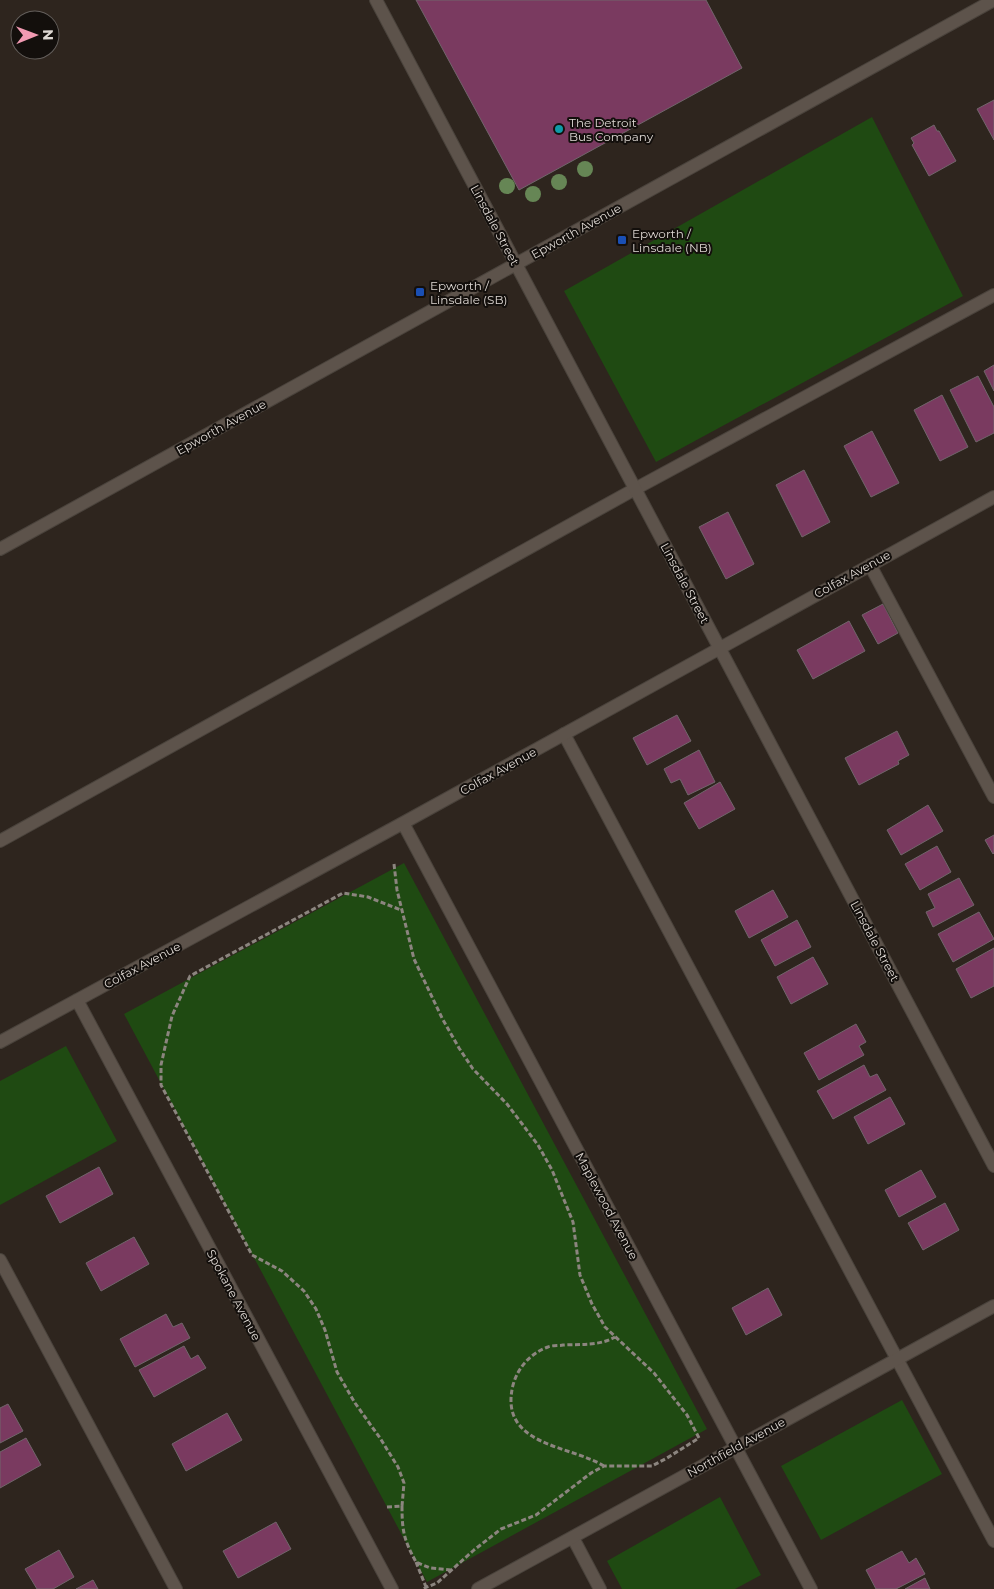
<svg xmlns="http://www.w3.org/2000/svg" width="994" height="1589" viewBox="0 0 994 1589" font-family="Montserrat,sans-serif">
<rect width="100%" height="100%" fill="#2e251e"/>
<path fill="#1f4a12" d="M872 117 963 296 656 462 564 291Z
M404 863 707 1429 427 1582 124 1014Z
M66 1046 117 1141 0 1205V1081Z
M902 1400 942 1474 821 1540 781 1466Z
M720 1497 761 1575 735 1589H622L607 1561Z"/>
<path fill="#7a3a60" stroke="#71656b" d="M416 0H706L742 68 519 190Z
M994 100V140L977 109Z
M934 125 937 131H939L956 161 929 176 912 145 914 143 911 138Z
M994 365V391L984 371Z
M978 376 994 407V433L976 442 950 390Z
M942 395 968 447 940 461 914 410Z
M872 431 899 483 871 497 844 446Z
M804 470 830 522 802 537 776 485Z
M728 512 754 564 726 579 699 527Z
M883 604 898 633 878 644 862 615Z
M849 621 865 651 813 679 797 650Z
M677 715 691 741 647 765 633 738Z
M897 731 909 755 898 761 899 764 859 785 845 758Z
M699 750 715 782 688 795 680 779 671 783 664 769Z
M720 782 735 809 699 829 684 803Z
M928 805 943 831 901 855 887 830Z
M994 835V853L993 854 985 840Z
M937 846 951 872 920 890 905 864Z
M959 878 974 905 933 927 926 912 935 908 928 894Z
M773 890 788 917 749 938 735 911Z
M979 912 994 939 953 962 938 934Z
M797 920 811 947 775 966 761 940Z
M994 948V986L971 998 956 969Z
M813 957 828 984 791 1004 777 977Z
M856 1024 866 1042 859 1046 864 1055 819 1080 804 1053Z
M864 1065 870 1077 877 1074 886 1090 833 1119 817 1091Z
M890 1097 905 1124 868 1144 854 1117Z
M99 1167 113 1194 60 1223 46 1196Z
M921 1170 936 1197 899 1217 885 1190Z
M945 1203 959 1230 923 1250 908 1223Z
M134 1237 149 1264 101 1291 86 1263Z
M768 1288 782 1315 746 1335 732 1308Z
M166 1314 173 1327 182 1323 190 1338 135 1367 120 1339Z
M184 1346 191 1359 198 1355 206 1368 154 1397 139 1370Z
M8 1404 23 1431 0 1443V1408Z
M227 1413 242 1440 186 1471 172 1444Z
M26 1438 41 1465 0 1488V1452Z
M276 1522 291 1549 238 1578 223 1551Z
M59 1550 74 1577 53 1589H37L25 1569Z
M902 1551 909 1563 916 1558 925 1574 896 1589H876L866 1570Z
M925 1578 930 1589H905Z
M93 1580 98 1589H76Z"/>
<g fill="none" stroke-linecap="round" stroke-linejoin="round">
<g stroke="#4a433c" stroke-width="14">
<path id="lane" d="M870 565 994 797
M564 734 994 1541
M0 841 635 489 994 295
M0 1260 176 1589
M573 1538 600 1589"/>
</g>
<g stroke="#4a433c" stroke-width="14">
<path id="street" d="M376 0 994 1166
M0 549 994 0
M403 823 811 1589
M77 1000 392 1589
M0 1042 403 823 994 497
M478 1589 994 1306"/>
</g>
<path stroke="#8c857f" stroke-width="3" stroke-dasharray="5 2.5" stroke-linecap="butt" d="M394 864 397 890 414 959 442 1018 459 1048 473 1069 507 1104 523 1125 538 1145 552 1170 573 1222 580 1275 592 1304 605 1327 654 1373 687 1415 699 1438 667 1458 652 1466H604L591 1473 536 1515 501 1529 474 1550 437 1583 422 1589
M604 1466C570 1445 498 1446 513 1385 518 1367 531 1353 548 1347 552 1345 559 1346 563 1345 582 1344 599 1346 615 1337
M402 1506C402 1531 404 1540 416 1562L430 1568 451 1570
M387 1507 402 1506 404 1483 398 1467 380 1438 355 1403 337 1372 325 1330 316 1309 304 1291 282 1271 252 1255 161 1085V1065L172 1016 190 976 343 893 368 897 401 910
M416 1562 426 1587"/>
<use href="#lane" stroke="#5d534b" stroke-width="12"/>
<use href="#street" stroke="#5d534b" stroke-width="12"/>
</g>
<g fill="#668655">
<circle cx="585" cy="169" r="8"/>
<circle cx="559" cy="182" r="8"/>
<circle cx="507" cy="186" r="8"/>
<circle cx="533" cy="194" r="8"/>
</g>
<circle fill="#0f9aa8" stroke="#130f0c" stroke-width="2" cx="559" cy="129" r="5"/>
<g fill="#1a4fb4" stroke="#130f0c" stroke-width="2">
<rect x="617" y="235" width="10" height="10" rx="2.5"/>
<rect x="415" y="287" width="10" height="10" rx="2.5"/>
</g>
<g text-anchor="middle" dominant-baseline="central" stroke-width="4" stroke-linejoin="round" paint-order="stroke">
<g font-size="12" fill="#ded8d3" stroke="#130f0c" text-anchor="start">
<text x="569" y="122">The Detroit<tspan x="569" dy="14">Bus Company</tspan></text>
<text x="632" y="233">Epworth /<tspan x="632" dy="14">Linsdale (NB)</tspan></text>
<text x="430" y="285">Epworth /<tspan x="430" dy="14">Linsdale (SB)</tspan></text>
</g>
<g font-size="12" fill="#ded8d3" stroke="#130f0c">
<text transform="translate(495 225) rotate(62)">Linsdale Street</text>
<text transform="translate(576 231) rotate(-29)">Epworth Avenue</text>
<text transform="translate(221 427) rotate(-29)">Epworth Avenue</text>
<text transform="translate(852 574) rotate(-29)">Colfax Avenue</text>
<text transform="translate(685 583) rotate(62)">Linsdale Street</text>
<text transform="translate(498 771) rotate(-29)">Colfax Avenue</text>
<text transform="translate(875 941) rotate(62)">Linsdale Street</text>
<text transform="translate(142 965) rotate(-28)">Colfax Avenue</text>
<text transform="translate(607 1206) rotate(62)">Maplewood Avenue</text>
<text transform="translate(234 1295) rotate(62)">Spokane Avenue</text>
<text transform="translate(736 1447) rotate(-29)">Northfield Avenue</text>
</g>
</g>
<g transform="translate(35 35) rotate(89)"><circle r="24" fill="#130f0c" stroke="#645f5c"/>
<path d="M0-4L9 19L0 12L-9 19Z" fill="#f19ab2"/>
<text y="-8" font-size="14" font-weight="bold" text-anchor="middle" fill="#ded8d3">N</text>
</g>
</svg>
